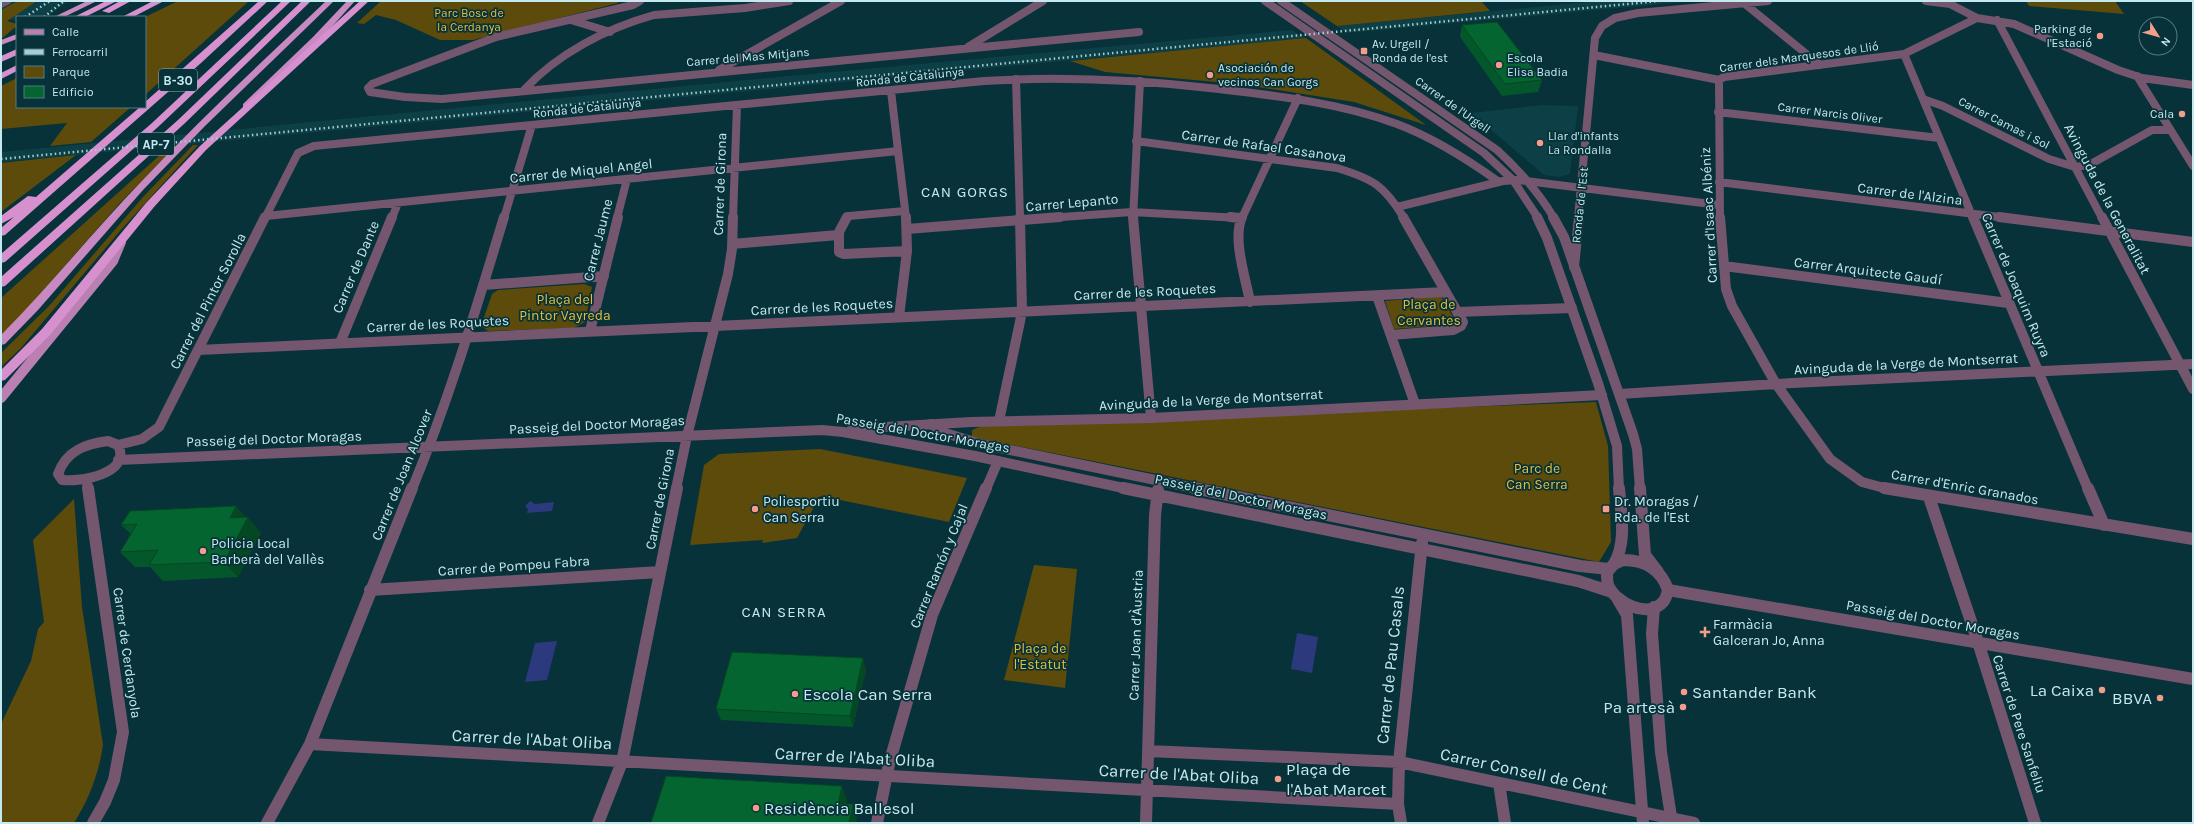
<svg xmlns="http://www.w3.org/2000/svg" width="2194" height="824" viewBox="0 0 2194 824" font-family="Karla,sans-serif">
<rect width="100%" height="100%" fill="#073239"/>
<path fill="#0d3f47" d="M1 1H68L47 17H17V21L10 19 1 21Z
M1598 1H1694L1346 33 1337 26Z
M1292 30 1306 38 1 162V152L757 79Z
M1543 105 1578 106 1570 174 1559 177 1544 175 1471 113Z"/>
<path fill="#5d4b0b" d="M18 1H37L7 21 17 24V26L1 39V10Z
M178 1H249L145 95V17Z
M381 1H618V3L473 40H440L396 20 376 15 364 24 357 23Z
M1300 1H1481L1490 11 1337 26Z
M2026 1H2115L2124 14 2029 6Z
M1306 38 1426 125 1354 102 1239 84 1105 72 1070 61Z
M17 78V107H131L91 142 50 146 67 123 1 129V86Z
M193 145H198L120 231 21 348 1 367V353L50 305 143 197Z
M170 146H176L120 203 19 318 1 335V298Z
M76 155 1 212V163Z
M584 284 592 287 585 322 574 328 488 331 481 326 492 294 498 290Z
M1441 296 1453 317V322L1448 325 1394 329 1385 301Z
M1596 402 1608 446 1611 542 1599 562 972 437V430L984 425Z
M820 449 967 478 949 522 820 496 797 538 762 543 763 540 690 545 704 465 719 454Z
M74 499 82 607 103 745C99 773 89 799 74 823H1V724L31 661 38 629 44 622 33 540Z
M1034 565 1077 569 1065 688 1004 680Z"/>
<path fill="#2c397d" d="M530 501 535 504 554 502 552 511 527 513 528 509 525 506Z
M1297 633 1318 637 1312 673 1291 669Z
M557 641 547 680 525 682 535 643Z"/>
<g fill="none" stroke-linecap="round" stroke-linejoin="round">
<path stroke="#74576f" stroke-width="10" d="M986 489 998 461"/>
<path stroke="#74576f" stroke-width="12" d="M877 823 889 764 932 615 986 488"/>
<path stroke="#74576f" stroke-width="8" d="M640 1 633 5 496 37 372 84 368 88 370 92 405 97 442 99 1139 32
M1926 1 1950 4 1977 18 2014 24 2118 70 2142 78 2193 85
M1 4 7 1
M1745 4 1820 65
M571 20 610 32
M1997 20 2102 218
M968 47 1043 1
M1904 54 1973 218
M1594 55 1719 80 1724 77 1904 54 1977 18
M719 70 841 1
M2137 76 2193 166
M1016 79 1020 218
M1719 80 1720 218
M524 90C557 54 607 28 654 15L745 8 789 1
M891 91 906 218
M1923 99 1943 106 2049 159 2075 167 2089 165 2152 130H2170
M1718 112 1939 138
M1136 141 1337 168C1373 179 1384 185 1404 218
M1719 182 2007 218
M1397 207 1503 181 1518 180 1719 205
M266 216 898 151
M265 218 298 153 314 146 984 81C1063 76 1141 80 1219 89 1279 96 1340 103 1397 124 1434 138 1467 159 1499 182
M392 218 398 203
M504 218 532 125
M617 218 627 179
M733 218 737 105
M846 218 849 216 905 211
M1047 218 1132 212 1240 218
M1133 218 1140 81
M1242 218 1298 98
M1578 218 1595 38 1602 26 1615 18 1638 13 1768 1"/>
<path stroke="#74576f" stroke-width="10" d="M847 217 839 232V252L844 254 907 251
M1133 217 1151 418
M1230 217 1240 218
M1242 217C1232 239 1246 279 1250 302
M1720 217 1726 289 1732 306 1776 384 1830 459 1862 482 1888 489
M1973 217 2088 489
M1999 217 2193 242
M2102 217 2193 389
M907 229 1060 217
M732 244 838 235
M1724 266 2008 303
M1574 267 1579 217
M483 285 604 276
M1377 296 1415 404
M1457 312 1572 308
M899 317 907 251 906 217
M590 331 618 217
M1391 335 1453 330 1461 326 1463 322 1403 217
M340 343 392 217
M199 350 1445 292
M1620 394 1792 383 2193 364
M999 421 1022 312 1020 217
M931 424 945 433 981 444 1199 489
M852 429 971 422 1151 418 1602 395
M108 441 118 445C132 474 80 482 62 480L58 474C66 451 85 444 108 441Z
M118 445 142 439 159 427 265 217
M118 460 822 430 843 432 975 456 1128 489
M87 481 88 489
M412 489C449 400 476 309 504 217
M676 489 687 436 728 274 732 249 733 217"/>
<path stroke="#74576f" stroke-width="12" d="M88 488 123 732 114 780 105 802 93 823
M1123 488 1578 581 1612 592
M1194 488 1580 566 1609 569
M1884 488 2193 539
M2088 488 2104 525
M1929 497 1978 642 2035 823
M370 590 660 572
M1668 590 2193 679
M310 744 1398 804
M1148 751 1399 762 1694 823
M1499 783 1505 823
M267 823 310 744 412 488
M598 823 622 762 677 488
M1146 823 1155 515 1158 490
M1401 823 1398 804 1399 762 1422 543"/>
<path stroke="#74576f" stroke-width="8" d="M1265 1 1484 153 1513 180 1538 218
M1281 1 1497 150C1520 171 1538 191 1554 218"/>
<path stroke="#74576f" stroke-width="10" d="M1537 217 1547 238 1598 383 1617 446 1619 489
M1553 217 1564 237 1633 434 1637 449 1640 489"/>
<path stroke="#74576f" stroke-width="12" d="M1640 488 1645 555 1658 572
M1623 560C1645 560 1661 569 1668 590 1667 594 1666 599 1663 602 1648 619 1615 603 1608 585 1607 581 1607 576 1607 572L1614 564Z
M1614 564C1627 542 1621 513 1619 488
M1617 598 1627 615 1643 823
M1654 607 1652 634 1661 752 1672 823"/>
<path stroke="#ba80b2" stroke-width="10" d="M1 398 113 261 121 242"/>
<path fill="#c888c0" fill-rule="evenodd" d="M87 1H97L64 17H54Z
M326 1H334L204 127 143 190 38 310 5 344 1 345V335C49 287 91 234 138 185 198 121 262 62 326 1Z
M347 1H355L319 41 249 108H243V104L313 37Z
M17 34V39L1 45V40Z"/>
<path fill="#d690cd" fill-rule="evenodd" d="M106 1H117L85 17H74Z
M120 1H131L109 13 102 11Z
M153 1H164L133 17H122Z
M259 1H268L201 63 5 235 1 236V228L14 217 1 224V216L28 196 36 197 140 107H145V102Z
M282 1H291L158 127 5 262 1 263V254L152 123Z
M302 1H311L184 124 5 286 1 287V277L178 120Z
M360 1H369L206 150 154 207 50 335 5 380 1 381V370L42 329 146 203 200 146Z
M17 49V55L1 62V56Z
M17 65V71L1 79V73Z"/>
<path stroke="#a8cdd4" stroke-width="2.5" stroke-dasharray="1.5 3" stroke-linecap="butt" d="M25 17 50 1
M44 17 64 1
M1 159 1659 1"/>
</g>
<path fill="#04572a" d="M1462 25 1542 80 1538 92 1502 96 1460 37Z
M236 506 245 517 261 533 238 577 163 581 150 567H135L120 552 131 534 121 525Z
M866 670 853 727 721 720 716 709Z"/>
<path fill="#044722" d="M236 506 247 519 248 517 261 533 238 577 224 562 230 518Z
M863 658 866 670 853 727 850 716Z
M842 786 847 800 843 817 838 804Z
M853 804 857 818 856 823H849Z"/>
<path fill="#056531" stroke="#044722" d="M1497 22 1542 80 1505 84 1462 25Z
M236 506 230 518 248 517 224 562 149 565 158 550 120 552 137 524 121 525 130 511Z
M732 652 863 658 850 716 716 709Z
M666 776 842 786 838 804H853L849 823H651Z"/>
<g fill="#f49d8c" stroke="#073239" stroke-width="1.5">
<circle cx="2100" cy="36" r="4"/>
<rect x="1360" y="47" width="8" height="8" rx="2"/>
<circle cx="1499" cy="65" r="4"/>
<circle cx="1210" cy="75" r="4"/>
<circle cx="2182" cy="114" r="4"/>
<circle cx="1540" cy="143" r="4"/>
<circle cx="755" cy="509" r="4"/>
<rect x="1602" y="505" width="8" height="8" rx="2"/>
<circle cx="203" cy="551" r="4"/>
<path d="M1703 626h4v4h4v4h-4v4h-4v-4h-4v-4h4z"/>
<circle cx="2102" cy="690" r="4"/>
<circle cx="1684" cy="692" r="4"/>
<circle cx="795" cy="694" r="4"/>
<circle cx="2160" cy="698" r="4"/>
<circle cx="1683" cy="707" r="4"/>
<circle cx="1278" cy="779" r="4"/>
<circle cx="756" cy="808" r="4"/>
</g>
<g text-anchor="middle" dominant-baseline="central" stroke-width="3.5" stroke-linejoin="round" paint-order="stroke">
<g font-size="12" fill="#e4be3f" stroke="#073239">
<text x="469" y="13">Parc Bosc de<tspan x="469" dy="14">la Cerdanya</tspan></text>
</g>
<g font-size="12" fill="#c5e9f0" stroke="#073239" text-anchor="start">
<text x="2092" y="29" text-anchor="end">Parking de<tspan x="2092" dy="14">l'Estació</tspan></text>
<text x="1372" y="44">Av. Urgell /<tspan x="1372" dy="14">Ronda de l'est</tspan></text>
<text x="1507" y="58">Escola<tspan x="1507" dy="14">Elisa Badia</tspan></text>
<text x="1218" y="68">Asociación de<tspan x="1218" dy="14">vecinos Can Gorgs</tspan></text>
<text x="2174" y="114" text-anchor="end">Cala</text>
<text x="1548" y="136">Llar d'infants<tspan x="1548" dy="14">La Rondalla</tspan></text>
</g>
<g font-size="12" fill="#c5e9f0" stroke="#073239">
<text transform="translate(748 57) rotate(-5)">Carrer del Mas Mitjans</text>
<text transform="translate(1799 57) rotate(-8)">Carrer dels Marquesos de Llió</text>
<text transform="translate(910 77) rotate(-6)">Ronda de Catalunya</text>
<text transform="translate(1453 105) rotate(35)">Carrer de l'Urgell</text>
<text transform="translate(587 108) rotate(-6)">Ronda de Catalunya</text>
<text transform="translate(1830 113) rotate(7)">Carrer Narcis Oliver</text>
<text transform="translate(2004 123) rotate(27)">Carrer Camas i Sol</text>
<text transform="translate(1580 205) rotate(-84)">Ronda de l'Est</text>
</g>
<g fill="#073239" stroke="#8cb2b9" stroke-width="1">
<rect x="159" y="69" width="38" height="22" rx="3"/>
<rect x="138" y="133" width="36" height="22" rx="3"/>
</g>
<g font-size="13" font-weight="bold" fill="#c5e9f0">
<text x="178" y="80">B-30</text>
<text x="156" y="144">AP-7</text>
</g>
<g font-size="14" fill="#c5e9f0" stroke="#073239">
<text transform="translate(1264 146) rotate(8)">Carrer de Rafael Casanova</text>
<text transform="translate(581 171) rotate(-6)">Carrer de Miquel Angel</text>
<text transform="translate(720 184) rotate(-88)">Carrer de Girona</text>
<text transform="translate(1910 194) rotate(7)">Carrer de l'Alzina</text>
<text transform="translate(2107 199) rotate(62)">Avinguda de la Generalitat</text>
<text transform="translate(1072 203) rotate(-5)">Carrer Lepanto</text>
<text transform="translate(1709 215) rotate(-93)">Carrer d'Isaac Albéniz</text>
<text transform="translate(598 240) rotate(-76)">Carrer Jaume</text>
<text transform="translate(356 267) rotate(-67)">Carrer de Dante</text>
<text transform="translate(1868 271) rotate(7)">Carrer Arquitecte Gaudí</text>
<text transform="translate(2016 285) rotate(67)">Carrer de Joaquim Ruyra</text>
<text transform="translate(1145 292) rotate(-3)">Carrer de les Roquetes</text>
<text transform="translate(208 301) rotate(-63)">Carrer del Pintor Sorolla</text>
<text transform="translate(822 307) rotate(-3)">Carrer de les Roquetes</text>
<text transform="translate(438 324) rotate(-3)">Carrer de les Roquetes</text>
<text transform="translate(1906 364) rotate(-3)">Avinguda de la Verge de Montserrat</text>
<text transform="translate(1211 400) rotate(-3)">Avinguda de la Verge de Montserrat</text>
<text transform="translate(597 425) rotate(-3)">Passeig del Doctor Moragas</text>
<text transform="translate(923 433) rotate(10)">Passeig del Doctor Moragas</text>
<text transform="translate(274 439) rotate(-2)">Passeig del Doctor Moragas</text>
<text transform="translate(402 475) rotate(-68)">Carrer de Joan Alcover</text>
<text transform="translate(1965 487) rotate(10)">Carrer d'Enric Granados</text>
<text transform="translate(1241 497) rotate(12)">Passeig del Doctor Moragas</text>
<text transform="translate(660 499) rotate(-79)">Carrer de Girona</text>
<text transform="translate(514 566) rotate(-4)">Carrer de Pompeu Fabra</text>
<text transform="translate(939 566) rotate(-68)">Carrer Ramón y Cajal</text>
<text transform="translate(1933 620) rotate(10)">Passeig del Doctor Moragas</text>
<text transform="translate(1136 635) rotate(-88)">Carrer Joan d'Àustria</text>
<text transform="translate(127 653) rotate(82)">Carrer de Cerdanyola</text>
<text transform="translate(2019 724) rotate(72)">Carrer de Pere Sanfeliu</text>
</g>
<g font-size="14" fill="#e4be3f" stroke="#073239">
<text x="565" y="299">Plaça del<tspan x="565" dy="16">Pintor Vayreda</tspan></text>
<text x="1429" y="304">Plaça de<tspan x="1429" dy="16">Cervantes</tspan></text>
<text x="1537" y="468">Parc de<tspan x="1537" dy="16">Can Serra</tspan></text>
<text x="1040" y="648">Plaça de<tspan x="1040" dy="16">l'Estatut</tspan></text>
</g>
<g font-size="14" fill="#c5e9f0" stroke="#073239" text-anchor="start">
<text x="763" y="501">Poliesportiu<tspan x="763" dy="16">Can Serra</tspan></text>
<text x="1614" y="501">Dr. Moragas /<tspan x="1614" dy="16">Rda. de l'Est</tspan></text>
<text x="211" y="543">Policia Local<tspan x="211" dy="16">Barberà del Vallès</tspan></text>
<text x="1713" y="624">Farmàcia<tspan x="1713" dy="16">Galceran Jo, Anna</tspan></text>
</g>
<g font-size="15" letter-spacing="1" fill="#c5e9f0" stroke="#073239">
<text x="965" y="192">CAN GORGS</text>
<text x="784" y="612">CAN SERRA</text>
</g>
<g font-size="17" fill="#c5e9f0" stroke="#073239">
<text transform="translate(1390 665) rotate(-84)">Carrer de Pau Casals</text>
<text transform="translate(532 739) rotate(3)">Carrer de l'Abat Oliba</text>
<text transform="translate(855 757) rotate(3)">Carrer de l'Abat Oliba</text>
<text transform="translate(1524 771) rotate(12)">Carrer Consell de Cent</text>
<text transform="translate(1179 774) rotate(3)">Carrer de l'Abat Oliba</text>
</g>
<g font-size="17" fill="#c5e9f0" stroke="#073239" text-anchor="start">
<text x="2094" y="690" text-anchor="end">La Caixa</text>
<text x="1692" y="692">Santander Bank</text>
<text x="803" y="694">Escola Can Serra</text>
<text x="2152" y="698" text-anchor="end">BBVA</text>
<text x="1675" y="707" text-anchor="end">Pa artesà</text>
<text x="1286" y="769">Plaça de<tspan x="1286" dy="20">l'Abat Marcet</tspan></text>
<text x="764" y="808">Residència Ballesol</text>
</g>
</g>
<rect width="2194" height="824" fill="none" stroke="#c5e9f0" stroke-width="4"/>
<rect x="16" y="16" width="130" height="92" fill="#073239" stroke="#537b82"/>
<rect x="24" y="29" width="20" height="6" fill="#ba80b2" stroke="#537b82"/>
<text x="52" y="36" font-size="12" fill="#c5e9f0">Calle</text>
<rect x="24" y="49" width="20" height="6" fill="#a8cdd4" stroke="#537b82"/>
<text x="52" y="56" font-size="12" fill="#c5e9f0">Ferrocarril</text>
<rect x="24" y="66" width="20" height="12" fill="#5d4b0b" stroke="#537b82"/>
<text x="52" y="76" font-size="12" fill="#c5e9f0">Parque</text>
<rect x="24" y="86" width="20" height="12" fill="#056531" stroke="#537b82"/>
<text x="52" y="96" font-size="12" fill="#c5e9f0">Edificio</text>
<g transform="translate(2158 36) rotate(127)"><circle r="19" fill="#073239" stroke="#537b82"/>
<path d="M0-3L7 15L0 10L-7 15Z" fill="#f49d8c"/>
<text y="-6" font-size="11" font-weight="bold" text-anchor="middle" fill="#c5e9f0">N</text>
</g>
</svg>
